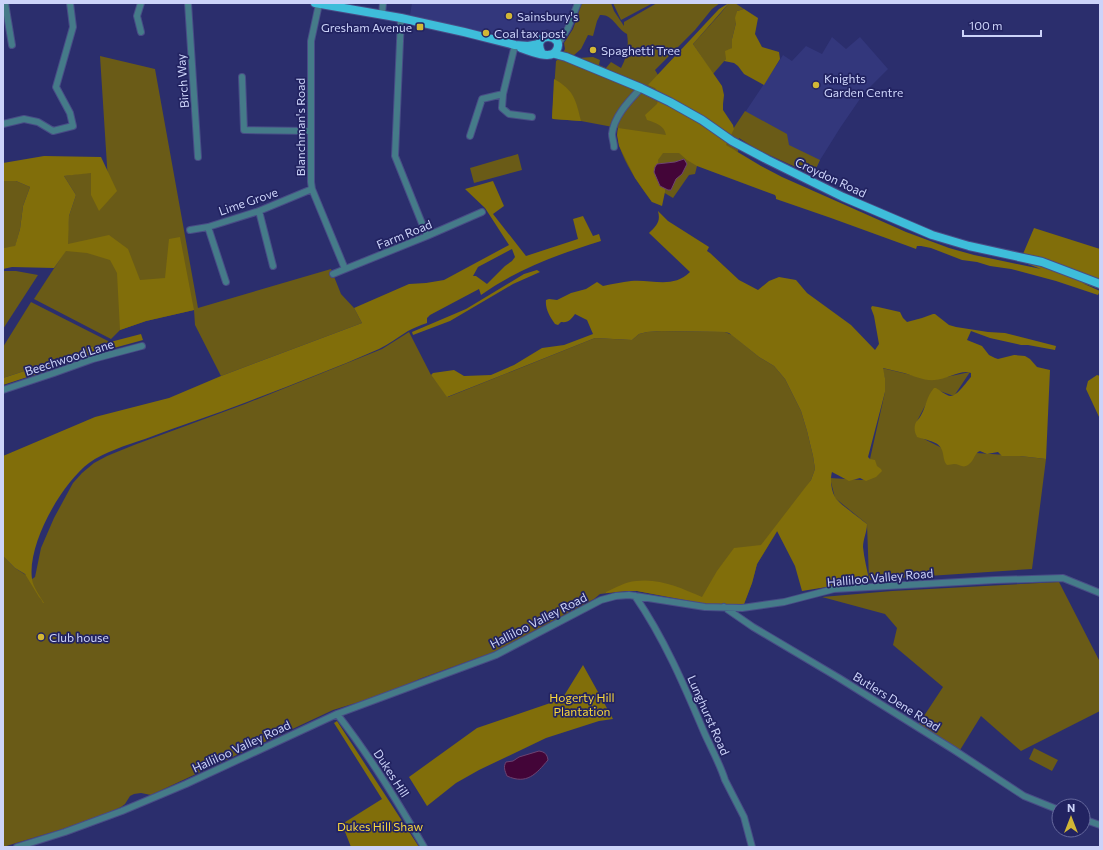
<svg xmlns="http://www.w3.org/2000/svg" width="1103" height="850" viewBox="0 0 1103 850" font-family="Commissioner,sans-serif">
<rect width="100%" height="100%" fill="#2b2e6d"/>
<path fill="#33377c" d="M412 3H573L567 21 563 28 558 31H552L547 29 537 35 536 38 534 41H525L512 36 478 31 410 15Z
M832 37 846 49 860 37 888 69 864 93 840 128 820 160 813 175 734 129 778 63 783 55 792 61 806 46 822 54Z"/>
<path fill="#6a5b17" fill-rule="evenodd" d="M582 3H611L614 11 624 26V22L657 3H720L712 9 695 30 655 70 658 75 733 129 745 111 787 134 789 145 820 160 813 175 756 149 739 138 738 152 721 147 697 144V166L695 174 689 175 673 198 663 192 652 202C639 184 614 151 618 128L581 121 553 119 552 118 556 61 560 58 565 49 564 43 573 29ZM600 15C613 14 617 29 627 34 629 46 627 57 621 68L611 62 606 68 599 65 600 60 593 57 579 58 573 56 581 49 588 35 593 36 597 21Z
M613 3H653L621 20Z
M729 3H735L744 9 737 11 736 23 732 39V48L726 59 713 74 693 44 720 14Z
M100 56 155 69 198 308 331 269 341 294 354 308 362 323 221 376 195 325 194 310 146 321 120 330 111 339 34 299 66 250 69 216 76 195 64 176 91 172 109 197Z
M518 154 522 170 474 183 470 168Z
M3 181H16L30 187 23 206 20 229 15 247 3 248Z
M3 271H16L38 275 3 329Z
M31 302 110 342 91 347 49 363 3 378V347Z
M661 331 725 332 732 335 759 357 774 366 785 379 801 411 807 431 813 456 815 469 811 480 778 530 757 564 752 583 744 604H706L637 591H626L600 594 594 599 494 652 422 678 382 695 333 710 151 795 141 793 134 794 130 796 125 804 121 807 101 816 66 828 3 847V556L15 568 32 579 35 577 41 548 54 518 73 483 82 473 94 463 107 456 134 445 245 404 382 349 409 332 431 375 448 397 595 338 632 340 639 334 647 332Z
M882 368 932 380 970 372 954 396 934 389 917 421 916 435 942 448 976 453 1020 456 1046 459 1032 569 869 580 867 524 835 498 830 478 862 480 881 471 870 459 885 392V378Z
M1059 582 1100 662V711L1021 751 981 716 960 750 918 725 943 687 893 645 897 628 885 614 822 597 892 591Z
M1034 748 1058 760 1052 771 1029 759Z"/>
<path fill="#816e0a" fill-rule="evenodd" d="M729 3 693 44 722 86 724 95 723 104V110L733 125 734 129 726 145 761 166 782 177 906 232 949 248 974 255 998 260 1041 269 1020 261 1034 228 1100 249V289L1082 283 1100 291 1098 295 1056 281 1011 269 990 266 977 262 962 260 931 248 921 246H917L916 249 908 246 831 218 776 199V197L775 195 697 166 687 160 679 153H663L658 160 659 169 665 179V192L662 206 652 202 635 178 619 146 617 135 618 128 632 130 666 135C664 125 656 123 647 120L645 115 657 104 660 94 655 88 648 85 719 9Z
M744 9 758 18 755 34 762 47 779 52 780 59 764 85 744 74 738 66 734 63 724 61 726 59 725 51 732 48V39L736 23 735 18 737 11Z
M554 79C574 90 576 100 581 121L553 119 552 118Z
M44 156 101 157 117 191 99 211 91 195V173L64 176 76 195 69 216 68 244 109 235 128 249 140 280 165 278 169 239 180 237 194 310 146 321 120 330 117 273 110 260 87 253 66 251 54 268 12 267 3 269V248L15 246 20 229 23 206 30 187 16 181H3V163Z
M493 181 504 206 493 214 526 256 578 239 573 219 583 216 593 236 599 234 601 241C559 254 517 269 481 295L479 289 430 315 427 318V323C420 325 414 328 408 331 398 337 389 344 379 349 336 368 291 385 247 402 213 415 179 426 145 439 127 445 104 452 89 463 62 483 27 544 32 579 33 587 40 596 44 603H43L41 599 39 597 25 574 15 568 3 556V456L95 417 169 398 221 376 362 323 354 308 409 284 426 283 444 280 509 245 485 208 465 189ZM512 249 515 257 512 261 505 266 487 284 476 276H473L478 267Z
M658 211 668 221 709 247 707 251 710 253 739 280 758 290 769 281 779 277 796 280 807 293 851 325 875 350 879 344 874 316 871 308 872 306 878 307 900 312 903 318 907 322 922 318 933 314H935L949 325 956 327 988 332 1005 333 1056 346 1055 350 1028 345H1021L990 338 971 331 967 340 982 346 989 355 995 358 998 359 1014 355 1025 356 1030 359 1037 367 1050 370 1046 459 1020 456H1002L998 452 987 454 980 451C975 453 975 457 972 461 964 471 961 464 954 464 952 464 950 465 947 465 943 461 944 455 942 450 939 441 925 440 917 437 915 433 914 429 915 425 916 421 918 420 920 417 926 408 926 397 934 388H936C940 390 945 395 950 396 957 397 967 381 971 377V373C962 369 945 380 935 380 924 381 914 376 904 373 897 371 890 370 883 368L885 378V392L868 457 870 459 875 460 877 466 881 469 882 471 876 477 866 481 860 478 849 481 832 472C830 479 831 490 835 497 838 503 861 519 867 524 867 532 863 539 863 547 864 558 867 569 869 580L802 591 795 566 777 531 757 564 752 583 744 604H706L637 591H626L606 593V592C615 588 625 582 636 581 660 578 681 588 702 597L717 571 734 548 761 545 811 480 815 469 813 456 807 431 801 411 785 379 774 366 759 357 729 333 725 332 661 331 647 332 639 334 632 340 595 338 447 397 431 375 433 373 454 370 464 376 491 375 514 365 542 348 564 345 593 334 587 320 575 314C571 319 569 323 561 322L558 325 555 324C550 317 545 309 546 300L549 299 557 300 571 293 586 289 597 282 603 286C612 284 622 282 631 281 652 279 673 289 690 272L649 233C656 226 661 222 658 211Z
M537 270 540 272 513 284 450 321 413 335 412 332 466 309 524 274Z
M141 334 143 340 92 354 52 369 3 385V378L49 363 91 347Z
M1097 375 1100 376V419L1086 389 1088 381Z
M583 665 613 719 599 721 546 738 479 770 456 783 427 806 409 777 477 728 562 699Z
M337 721 408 830 419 847H351L342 824 382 799 334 723Z"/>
<path fill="#430538" stroke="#6c4372" d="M684 159 687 164 682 174 676 179 671 190H668L660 186 654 172 655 167 657 164 675 162Z
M539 751C545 752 547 754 548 760 536 774 527 785 507 776 505 771 503 767 506 762L513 761 519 757Z"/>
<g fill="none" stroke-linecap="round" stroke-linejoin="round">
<g stroke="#484c86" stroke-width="8">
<path id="minor" d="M5 3 12 45
M188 3 198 157
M319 4 311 41V182L312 189 345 269
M382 14 383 3
M401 18 395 156 427 236
M141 32 137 16 141 3
M558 44 568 28 578 3
M242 77 244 130 310 131
M503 94 502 108 509 114 532 117
M3 124 24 119 38 122 53 131 73 126 70 113 56 87 73 27 70 3
M470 136 482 99 503 94 515 45
M614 147C614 143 612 138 612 134 614 116 629 101 641 88
M259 211 273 266
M208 227 226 282
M190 230 208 227 259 211 312 189
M333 274 427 236 482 212
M3 390 54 373 93 359 142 346
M635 596C664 638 684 685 704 732 711 748 720 764 725 780L744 817 752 847
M724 607 753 627 839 678 954 750 1024 796 1059 810
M337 714C370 756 397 801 424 847
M1083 819 1100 825
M17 847 65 832 122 811 186 784 337 714 496 655 601 600 616 596 629 595 705 607 742 608 784 602 834 589 995 580 1063 578 1100 593"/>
</g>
<g stroke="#484c86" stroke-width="10">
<path id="major" d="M315 3 401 18 464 32 515 45 528 46 539 44
M521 48C529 51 551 60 556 51 567 34 529 30 542 54
M555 54 566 57 641 88 670 102 702 120 732 141 768 160 843 197 932 235 969 246 1042 262 1100 284"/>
</g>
<use href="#minor" stroke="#457b89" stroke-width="6"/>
<use href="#major" stroke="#3ebdda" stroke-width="8"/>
</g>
<g fill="#d2b736" stroke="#222361" stroke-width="1.5">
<circle cx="509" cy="16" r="4"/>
<rect x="416" y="23" width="8" height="8" rx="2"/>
<circle cx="486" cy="33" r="4"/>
<circle cx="593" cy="50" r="4"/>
<circle cx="816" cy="85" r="4"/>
<circle cx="41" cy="637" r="4"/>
</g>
<g text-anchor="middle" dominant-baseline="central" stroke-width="3.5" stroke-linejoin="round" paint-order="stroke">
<g font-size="12" fill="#ccd3f9" stroke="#222361" text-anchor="start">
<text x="517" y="16">Sainsbury's</text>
<text x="412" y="27" text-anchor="end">Gresham Avenue</text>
<text x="494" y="33">Coal tax post</text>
<text x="601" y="50">Spaghetti Tree</text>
<text x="824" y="78">Knights<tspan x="824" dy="14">Garden Centre</tspan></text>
<text x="49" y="637">Club house</text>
</g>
<g font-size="12" fill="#ccd3f9" stroke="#222361">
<text transform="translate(182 81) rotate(-94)">Birch Way</text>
<text transform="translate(300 127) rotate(-90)">Blanchman's Road</text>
<text transform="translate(831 177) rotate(25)">Croydon Road</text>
<text transform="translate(248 201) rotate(-19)">Lime Grove</text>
<text transform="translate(404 234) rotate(-22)">Farm Road</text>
<text transform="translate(69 357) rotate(-18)">Beechwood Lane</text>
<text transform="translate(880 577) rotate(-5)">Halliloo Valley Road</text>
<text transform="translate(538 620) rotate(-27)">Halliloo Valley Road</text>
<text transform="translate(897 701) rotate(32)">Butlers Dene Road</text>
<text transform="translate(709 715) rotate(66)">Lunghurst Road</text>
<text transform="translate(241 746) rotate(-25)">Halliloo Valley Road</text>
<text transform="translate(392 773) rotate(57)">Dukes Hill</text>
</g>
<g font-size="12" fill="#f8d73c" stroke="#222361">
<text x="582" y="697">Hogerty Hill<tspan x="582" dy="14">Plantation</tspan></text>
<text x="380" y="826">Dukes Hill Shaw</text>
</g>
</g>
<rect width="1103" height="850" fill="none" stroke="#ccd3f9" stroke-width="8"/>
<g transform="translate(1071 818)"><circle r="19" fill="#222361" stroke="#66699e"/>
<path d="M0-3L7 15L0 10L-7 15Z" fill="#d2b736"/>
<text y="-6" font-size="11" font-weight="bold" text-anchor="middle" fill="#ccd3f9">N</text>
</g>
<path d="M963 30v6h78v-6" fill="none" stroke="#ccd3f9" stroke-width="2"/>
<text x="969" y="30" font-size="12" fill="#ccd3f9" stroke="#222361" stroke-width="3" paint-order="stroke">100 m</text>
</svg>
